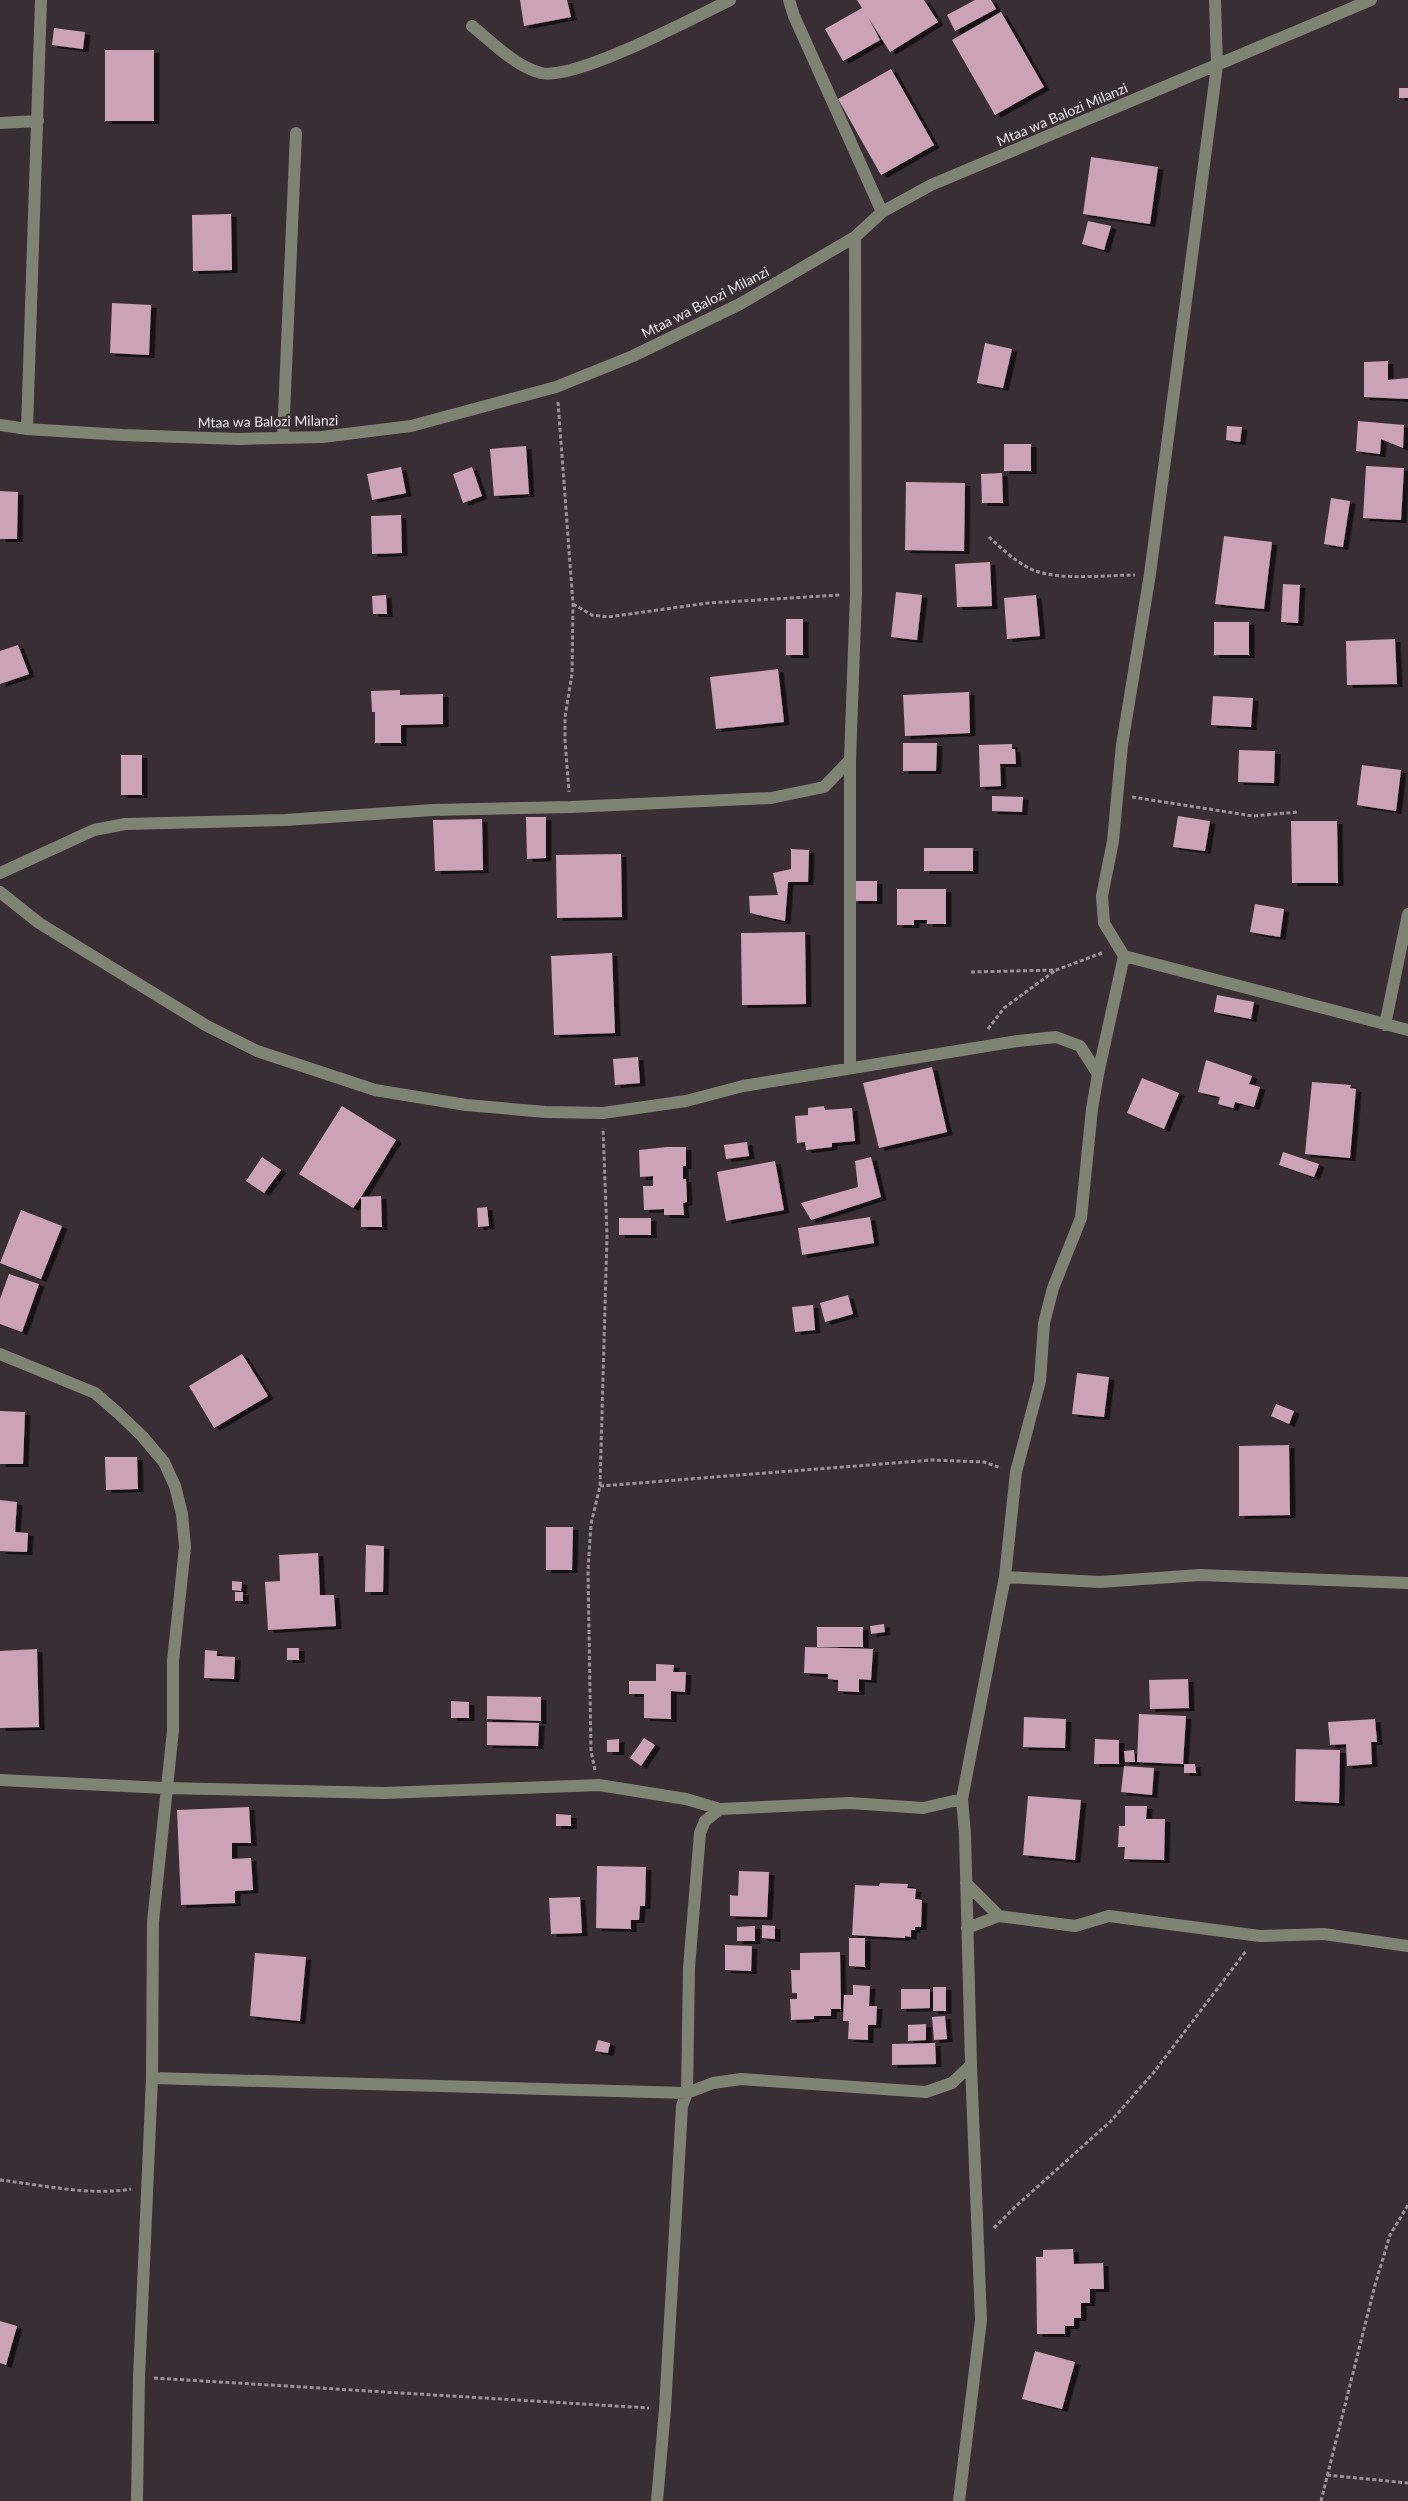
<svg xmlns="http://www.w3.org/2000/svg" width="1408" height="2501" viewBox="0 0 1408 2501" font-family="Lato,sans-serif">
<defs>
<filter id="shadow"><feDropShadow dx="5.5" dy="3" stdDeviation="0" flood-color="#0009"/></filter>
</defs>
<rect width="100%" height="100%" fill="#382e33"/>
<path fill="#cca3b6" filter="url(#shadow)" d="M520 0H567L571 17 524 26Z
M857 0H924L938 22 890 52 868 17 880 40 843 61 825 29 862 8Z
M975 0H991L996 9 955 31 947 15Z
M1001 12 1044 87 995 115 952 40Z
M54 28 85 32 83 49 52 45Z
M105 50H154V121H105Z
M891 69 934 145 881 175 838 99Z
M1399 88H1408V98H1399Z
M1091 157 1158 167 1150 224 1083 214Z
M231 214 232 270 193 271 192 215Z
M1088 221 1111 226 1104 250 1082 244Z
M112 303 151 305 149 355 110 353Z
M985 343 1012 349 1003 388 977 383Z
M1388 361V380L1408 378V399L1364 397V362Z
M1358 421 1404 425 1403 448 1381 439 1380 454 1356 451Z
M1227 426 1242 427 1240 442 1226 440Z
M1004 444H1031V471H1004Z
M526 446 529 494 494 496 490 449Z
M1366 466 1404 468 1401 520 1363 518Z
M401 467 406 493 372 500 367 474Z
M472 467 482 496 463 503 453 474Z
M1002 473 1003 503H982L981 474Z
M906 482 965 483 964 551 905 550Z
M0 491 18 492 17 539H0Z
M1331 498 1350 501 1343 547 1324 544Z
M401 515 402 553 372 554 371 516Z
M1224 536 1272 542 1264 609 1215 604Z
M990 562 992 606 957 607 955 564Z
M1283 584 1300 585 1298 623 1281 622Z
M896 592 922 595 917 640 891 637Z
M386 595 387 614H373L372 596Z
M1036 595 1040 636 1007 639 1004 598Z
M786 619H803V655H786Z
M1214 622H1249V655H1214Z
M1395 639 1397 684 1347 685 1346 641Z
M18 645 29 674 0 684V651Z
M778 669 784 722 716 729 710 677Z
M400 690V695L443 694V724L401 725V743H375V712H372L371 691Z
M969 692 970 733 905 736 903 695Z
M1213 696 1253 698 1251 727 1211 725Z
M903 743H937L936 771H903Z
M1012 744V749H1015L1016 764H1000L1001 786 980 787 979 745Z
M1239 750 1275 751 1274 783 1238 782Z
M121 755H142V795H121Z
M1362 765 1401 770 1396 811 1357 805Z
M992 796 1023 797 1022 812 992 811Z
M1178 816 1210 821 1205 851 1173 847Z
M526 817H546V858L527 859Z
M482 819 483 870 435 871 433 820Z
M1291 821H1337L1338 883H1292Z
M924 848H973V871H924Z
M791 849 809 850 808 882H788L785 921 750 913 749 896 778 895 773 873 791 869Z
M621 854 622 917 557 918 556 855Z
M853 881H877V901H853Z
M897 889H946V924H927V920H914V925H897Z
M1255 904 1284 909 1280 937 1250 932Z
M805 932 806 1004 742 1005 741 933Z
M612 953 615 1033 554 1035 551 956Z
M1217 995 1254 1002 1251 1019 1214 1012Z
M638 1057 640 1083 615 1085 613 1059Z
M1206 1060 1252 1076 1249 1084 1260 1087 1254 1107 1235 1102 1233 1108 1218 1104 1220 1097 1198 1092Z
M932 1067 947 1132 879 1148 863 1083Z
M1142 1078 1179 1093 1164 1129 1127 1113Z
M1312 1082 1351 1085 1350 1088 1356 1089 1350 1158 1305 1154Z
M342 1106 396 1140 361 1197 381 1196 382 1227H361V1197L353 1208 299 1174Z
M824 1106 825 1110 852 1108 855 1141 832 1143V1147L806 1150 805 1142 797 1143 795 1116 808 1115V1108Z
M747 1142 749 1156 726 1159 724 1145Z
M667 1147H686V1166H683V1179H686L687 1202 683 1203 684 1215H664V1209L644 1210 643 1186H653V1176L640 1177 639 1150Z
M1283 1152 1319 1164 1314 1177 1279 1165Z
M262 1157 281 1170 264 1193 246 1181Z
M871 1157 881 1197 811 1220 801 1203 858 1187 855 1161Z
M775 1161 784 1210 726 1221 717 1172Z
M487 1207 489 1226 478 1227 477 1208Z
M21 1210 62 1226 41 1279 0 1263Z
M870 1217 874 1243 802 1255 798 1228Z
M619 1218H651V1235H619Z
M9 1274 39 1284 22 1332 0 1324V1299Z
M848 1295 853 1314 825 1322 820 1303Z
M813 1305 815 1330 795 1332 792 1307Z
M242 1354 268 1396 214 1428 189 1386Z
M1077 1373 1109 1377 1104 1417 1072 1414Z
M1276 1404 1294 1411 1289 1424 1271 1416Z
M0 1411 25 1412 23 1464H0Z
M1289 1445 1290 1515 1239 1516V1446Z
M105 1457H137L138 1489 106 1490Z
M0 1500 17 1502 15 1532 28 1533 27 1552 0 1551Z
M546 1527H573L572 1570H546Z
M366 1545 384 1546 383 1592H365Z
M318 1553 320 1595H334L336 1626 268 1630 265 1582 280 1581 279 1555Z
M232 1581 242 1582 241 1591 232 1590Z
M235 1592H243V1601H235Z
M884 1624 885 1632 871 1634 870 1626Z
M817 1627H863V1647H817Z
M805 1647 873 1649 871 1680 859 1679V1692L838 1691V1680L828 1679V1674L804 1673Z
M287 1648H299V1660H287Z
M37 1649 39 1727 0 1728V1651Z
M205 1650 217 1651V1656L235 1657 234 1679 204 1678Z
M656 1664 674 1665 673 1672H686L685 1692 671 1691V1719L644 1718V1694H629V1681H656Z
M1188 1679 1189 1708 1150 1709 1149 1680Z
M487 1696 541 1697V1721L487 1719Z
M451 1701 469 1702V1718H451Z
M1139 1714 1186 1716 1183 1764 1137 1762Z
M1024 1717 1066 1719 1065 1748 1023 1747Z
M1375 1719 1377 1742H1371L1372 1764 1347 1766 1346 1744 1330 1745 1328 1722Z
M487 1722 539 1723 538 1746 487 1745Z
M644 1738 655 1745 641 1766 630 1758Z
M619 1739V1752H607V1740Z
M1095 1739 1119 1740V1764H1094Z
M1296 1749 1340 1750 1339 1803 1295 1801Z
M1134 1750 1135 1762H1125L1124 1751Z
M1184 1764H1195L1196 1773H1184Z
M1124 1766 1154 1768 1152 1795 1121 1792Z
M1028 1796 1081 1800 1075 1860 1023 1855Z
M1125 1806H1147L1146 1819H1165L1164 1860 1124 1859 1125 1847H1118L1119 1826H1125Z
M249 1807 251 1843H232V1859L251 1858 253 1890 235 1891V1903L181 1905 177 1810Z
M556 1814 571 1815V1826H556Z
M597 1866 646 1867 645 1906H640L639 1920H631V1929L596 1928Z
M739 1871 769 1872 767 1917 730 1916V1895L738 1896Z
M880 1883 908 1884 907 1888 916 1889 915 1899 922 1900 921 1927H915V1930H911V1937L905 1936V1938L852 1935 855 1885 879 1886Z
M580 1897 582 1933 551 1934 549 1898Z
M762 1925 775 1926V1939L762 1938Z
M755 1926V1941H737V1927Z
M849 1938H865V1967L849 1966Z
M725 1945 752 1946 751 1971 725 1970Z
M840 1952 841 2009H831V2016H814V2019L791 2020 790 1999H797V1993H792L791 1970H800V1953Z
M255 1953 306 1957 300 2021 250 2016Z
M853 1985 870 1986 869 2006H877L876 2025H868V2040L848 2039 849 2021H843L844 1995H853Z
M933 1987H946V2011H933Z
M901 1989H930V2008L901 2009Z
M945 2016 947 2039 934 2040 932 2017Z
M926 2024V2040L908 2041V2025Z
M598 2040 610 2043 608 2053 595 2051Z
M935 2043 936 2064 892 2065V2044Z
M1073 2249 1074 2264 1103 2263 1104 2289H1090V2303H1081V2318H1074V2326H1065V2334H1037L1036 2257H1043V2250Z
M0 2321 17 2326 6 2365 0 2363Z
M1035 2351 1075 2362 1062 2409 1022 2399Z"/>
<g fill="none" stroke-linecap="round" stroke-linejoin="round">
<path stroke="#999195" stroke-width="3" stroke-dasharray="4 2.5" stroke-linecap="butt" d="M558 402 573 604 572 674 565 717V740L569 792
M989 537C1002 549 1017 563 1033 570 1060 581 1106 575 1135 575
M573 604 592 615 608 617 708 603 840 595
M1132 797 1253 816 1298 812
M971 972 1056 970 1102 953
M988 1029 1004 1008 1056 970
M600 1486 932 1460 984 1462 1001 1468
M595 1770 591 1751 588 1571 591 1524 600 1486 607 1235 603 1128
M0 2180C42 2185 89 2196 131 2189
M994 2228 1016 2206 1111 2121 1154 2072 1246 1951
M154 2378 649 2408
M1327 2475 1408 2483
M1321 2501 1375 2285 1390 2235 1408 2205"/>
<path stroke="#7f8373" stroke-width="12" d="M789 0 794 16 882 212
M1215 0 1217 66 1150 574 1122 745 1113 841 1102 896 1104 923 1124 956 1408 1030
M472 26C492 42 516 67 541 73 575 81 695 17 730 0
M0 123 38 121
M0 425 27 429 123 435 238 439 322 437 411 426 556 387 633 356 740 304 855 237 882 212 931 185 1371 0
M27 429 41 0
M283 438 296 133
M0 873 94 830 125 824 285 820 433 810 571 807 771 798 824 787 850 760
M0 892 39 923 207 1026 257 1051 375 1090 466 1105 546 1112 603 1113 686 1101 743 1086 1018 1041 1056 1037 1080 1046 1098 1074 1092 1109 1081 1218 1053 1288 1044 1323 1040 1381 1016 1472 1005 1577 962 1799 965 1834 971 2065 952 2083 926 2092 741 2079 713 2083 687 2093 682 2106 665 2409 657 2501
M1385 1025 1408 914
M850 1068V760L856 594 855 237
M1098 1074 1124 956
M0 1354 95 1393 118 1413 142 1436 164 1462 175 1486 182 1514 185 1547 173 1661V1730L153 1922 152 2078 139 2378 137 2501
M1005 1577 1100 1582 1200 1575 1408 1583
M0 1780 165 1788 384 1793 599 1785 686 1799 720 1809 850 1803 923 1808 962 1799
M966 1883 999 1916
M967 1928 999 1916 1075 1926 1109 1916 1260 1936 1324 1934 1408 1946
M152 2078 687 2093 689 1968 700 1833 705 1821 720 1809
M959 2501 981 2320 971 2065"/>
</g>
<g text-anchor="middle" dominant-baseline="central" stroke-width="5" stroke-linejoin="round" paint-order="stroke">
<g font-size="14" fill="#efe8eb" stroke="#382e33">
<text transform="translate(1062 114) rotate(-23)">Mtaa wa Balozi Milanzi</text>
<text transform="translate(705 302) rotate(-27)">Mtaa wa Balozi Milanzi</text>
<text transform="translate(268 421) rotate(-1)">Mtaa wa Balozi Milanzi</text>
</g>
</g>
</svg>
